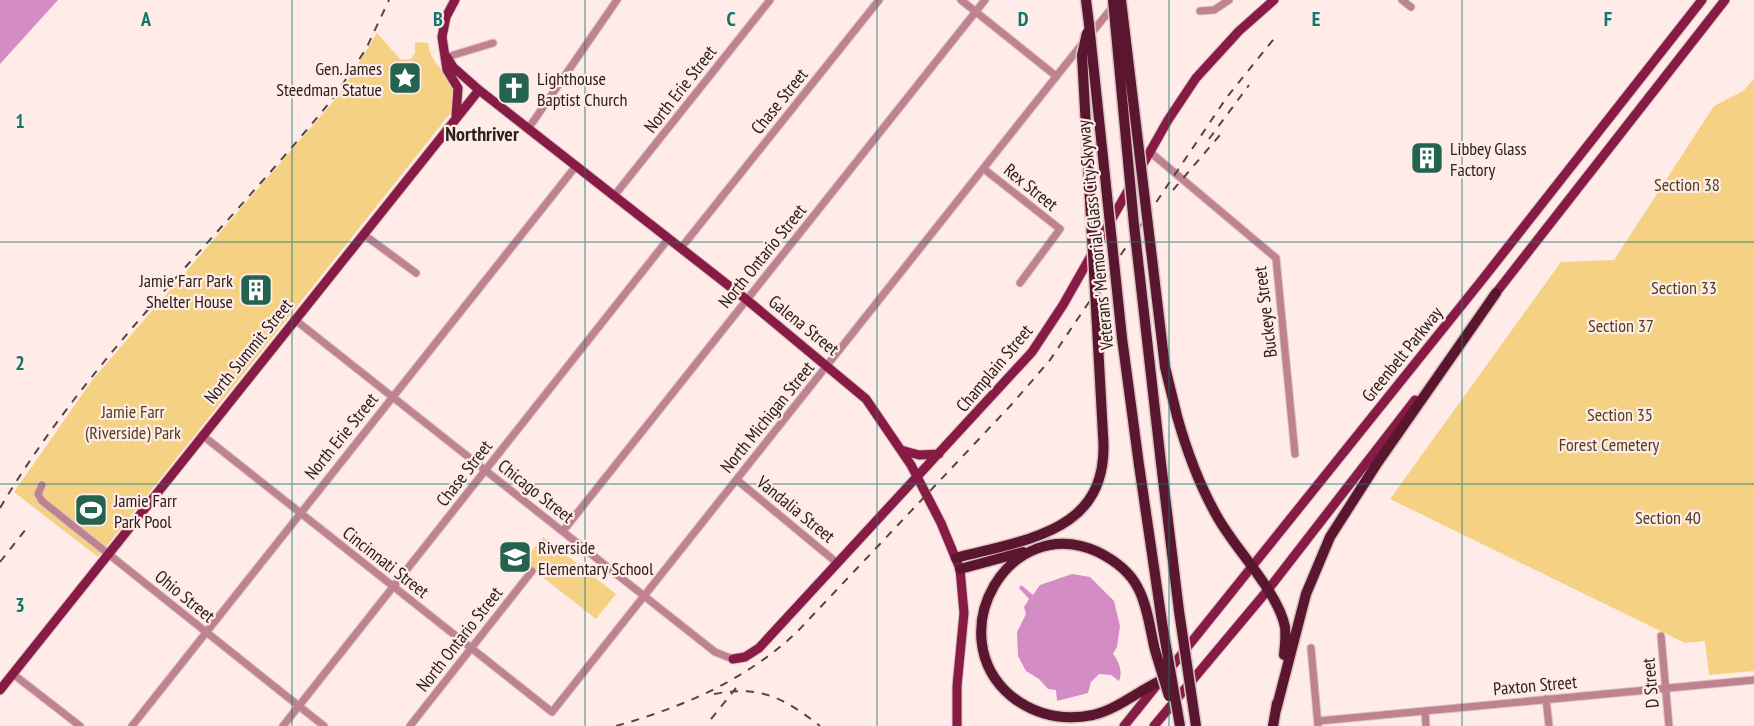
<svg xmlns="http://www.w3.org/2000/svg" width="1754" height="726" viewBox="0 0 1754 726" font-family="'PT Sans Narrow',sans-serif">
<rect width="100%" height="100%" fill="#ffebe7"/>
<path fill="#f5d283" d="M377 33 401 60 411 59 415 53V42L428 43C431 72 465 77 452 111L98 557 14 492 93 379 339 95Z
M1754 79V671L1709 675 1705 641 1685 643 1390 499 1561 262 1614 260 1714 106 1743 91Z
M543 537 616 594 596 619 523 562Z"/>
<path fill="#d38dc4" d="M0 0H58L0 64Z
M1072 574 1090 577 1114 601 1120 626 1117 647 1113 654C1119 661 1123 673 1119 681L1111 675 1099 674 1091 682 1088 693 1057 701 1056 690 1048 689 1039 679 1026 671 1018 656 1017 632 1026 614 1024 607 1029 599 1019 588 1021 585 1033 595 1040 585Z"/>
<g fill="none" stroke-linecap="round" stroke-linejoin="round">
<g stroke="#d9c6c3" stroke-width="9">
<path id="minor" d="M961 0 1056 76
M1402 0 1411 7
M1200 11 1214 10 1229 0
M1090 35 1115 4
M447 57 493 43
M528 129 617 0
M1150 152 1276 258 1295 454
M984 169 1060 229 1020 283
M614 196 770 0
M363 234 416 273
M681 248 879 0
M294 319 715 652 733 659
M202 435 552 712 1082 44
M737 480 836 562
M42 485 38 494 42 501 324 726
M563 531 985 0
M1661 636 1669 726
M1311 648 1318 726
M13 674 80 726
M1546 699 1549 726
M1425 711 1426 726
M1318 721 1754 680
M132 726 576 166
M283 726 669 238
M410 726 532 571"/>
</g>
<g stroke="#d9c6c3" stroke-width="11">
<path id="major" d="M455 0 446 17 442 37 447 70 458 88 456 116
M447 57 453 67 479 90 747 300 866 399 911 465 941 523 960 569 964 613 957 686V726
M1492 298 1725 0
M901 450 919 455 939 454
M733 659 745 657 759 648 1032 352 1063 305 1168 120 1196 78 1239 31 1274 0
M0 690 479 90
M1124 726 1482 280 1702 0
M1154 726 1267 591 1415 400"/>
</g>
<g stroke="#d9c6c3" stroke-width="13">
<path id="highway" d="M1086 0 1089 24
M1177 416C1187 452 1199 485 1218 518 1236 550 1278 592 1285 627 1286 636 1285 646 1284 655
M1161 463 1179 611
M1139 465 1163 629
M956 558C1028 539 1111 532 1103 435
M960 569 1023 552
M1155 650C1150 630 1148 607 1138 588 1130 572 1114 560 1098 552 1009 511 939 635 1011 696 1035 715 1063 721 1093 715 1118 709 1138 691 1162 680
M1276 710 1306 594 1330 537 1376 465 1496 293
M1273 726 1277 703"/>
</g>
<use href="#minor" stroke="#be8291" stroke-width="7"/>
<use href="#major" stroke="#871b45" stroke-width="9"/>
<use href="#highway" stroke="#5b162f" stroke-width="10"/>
<path stroke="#534643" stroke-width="2" stroke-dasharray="8 8" stroke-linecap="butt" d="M1209 139 1249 85
M1173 190 1220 135
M0 508C90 356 223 234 334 97L366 49 389 0
M0 562 26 529
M714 694C761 685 784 698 820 726
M711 719 736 688
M616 726C683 707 744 681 796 633L1012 404 1050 360 1227 97 1277 35"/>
<g stroke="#d9c6c3" stroke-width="13" stroke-linecap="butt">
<path id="highway-bridge" d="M1113 0 1134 225 1161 463
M1121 0 1165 367 1177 416
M1089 24 1122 338 1139 465
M1087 33 1082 55 1103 435
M1179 611 1196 726
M1163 629 1180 726
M1155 650 1169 696"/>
</g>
<use href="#highway-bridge" stroke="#5b162f" stroke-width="10"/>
</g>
<path fill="none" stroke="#0f766e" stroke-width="1.5" stroke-opacity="0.55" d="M292 0V726M585 0V726M877 0V726M1169 0V726M1462 0V726M0 242H1754M0 484H1754"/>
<defs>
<g id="sight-square" transform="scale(1.725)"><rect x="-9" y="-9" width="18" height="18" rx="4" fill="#236350" stroke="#ffebe7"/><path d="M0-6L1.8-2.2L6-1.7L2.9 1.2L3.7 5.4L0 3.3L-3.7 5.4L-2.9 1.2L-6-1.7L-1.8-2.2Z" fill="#fff"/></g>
<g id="church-square" transform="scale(1.725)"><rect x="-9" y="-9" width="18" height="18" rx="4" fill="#236350" stroke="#ffebe7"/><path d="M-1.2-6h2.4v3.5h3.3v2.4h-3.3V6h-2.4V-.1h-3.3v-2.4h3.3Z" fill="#fff"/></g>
<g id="building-square" transform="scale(1.725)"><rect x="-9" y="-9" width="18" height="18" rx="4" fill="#236350" stroke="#ffebe7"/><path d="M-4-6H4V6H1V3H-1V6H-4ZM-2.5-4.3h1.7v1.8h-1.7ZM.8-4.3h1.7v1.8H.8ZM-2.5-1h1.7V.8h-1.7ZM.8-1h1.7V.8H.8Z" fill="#fff"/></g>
<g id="stadium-square" transform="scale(1.725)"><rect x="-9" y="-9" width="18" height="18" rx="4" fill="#236350" stroke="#ffebe7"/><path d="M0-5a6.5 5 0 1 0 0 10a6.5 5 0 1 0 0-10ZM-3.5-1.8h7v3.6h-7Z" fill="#fff"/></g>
<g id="school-square" transform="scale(1.725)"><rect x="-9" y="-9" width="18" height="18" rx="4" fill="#236350" stroke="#ffebe7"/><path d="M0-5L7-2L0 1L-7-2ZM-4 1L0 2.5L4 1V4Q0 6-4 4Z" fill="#fff"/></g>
</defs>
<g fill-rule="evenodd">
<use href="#sight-square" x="405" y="78"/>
<use href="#church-square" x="514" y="88"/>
<use href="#building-square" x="1427" y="158"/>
<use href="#building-square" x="256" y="290"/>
<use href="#stadium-square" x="91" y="510"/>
<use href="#school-square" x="515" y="557"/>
</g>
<g text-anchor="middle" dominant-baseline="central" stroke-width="4.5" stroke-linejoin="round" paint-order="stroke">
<g font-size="18" fill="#2c201e" stroke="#ffebe7" text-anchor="start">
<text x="382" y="68" text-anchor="end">Gen. James<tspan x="382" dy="21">Steedman Statue</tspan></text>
<text x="537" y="78">Lighthouse<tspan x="537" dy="21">Baptist Church</tspan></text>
<text x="1450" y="148">Libbey Glass<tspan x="1450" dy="21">Factory</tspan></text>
<text x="233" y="280" text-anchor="end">Jamie Farr Park<tspan x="233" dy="21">Shelter House</tspan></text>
<text x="114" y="500">Jamie Farr<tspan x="114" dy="21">Park Pool</tspan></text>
<text x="538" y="547">Riverside<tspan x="538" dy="21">Elementary School</tspan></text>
</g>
<g font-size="18" fill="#2c201e" stroke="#ffebe7">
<text transform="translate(680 89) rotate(-52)">North Erie Street</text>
<text transform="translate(779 101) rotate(-51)">Chase Street</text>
<text transform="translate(1031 187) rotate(39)">Rex Street</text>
<text transform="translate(1095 235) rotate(-96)">Veterans' Memorial Glass City Skyway</text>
<text transform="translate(762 256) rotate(-51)">North Ontario Street</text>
<text transform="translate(1265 312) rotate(-97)">Buckeye Street</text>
<text transform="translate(804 325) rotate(39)">Galena Street</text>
<text transform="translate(248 351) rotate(-51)">North Summit Street</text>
<text transform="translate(1402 354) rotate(-51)">Greenbelt Parkway</text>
<text transform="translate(994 368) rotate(-50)">Champlain Street</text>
<text transform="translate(767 417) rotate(-51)">North Michigan Street</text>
<text transform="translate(341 436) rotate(-51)">North Erie Street</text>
<text transform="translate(464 473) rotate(-52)">Chase Street</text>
<text transform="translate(536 491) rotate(38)">Chicago Street</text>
<text transform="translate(796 509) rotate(39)">Vandalia Street</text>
<text transform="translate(386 562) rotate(38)">Cincinnati Street</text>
<text transform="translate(185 596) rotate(39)">Ohio Street</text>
<text transform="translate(459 639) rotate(-52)">North Ontario Street</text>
<text transform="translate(1650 683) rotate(-95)">D Street</text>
<text transform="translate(1535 685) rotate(-5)">Paxton Street</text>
</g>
<g font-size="18" fill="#50411e" stroke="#ffebe7">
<text x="1687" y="184">Section 38</text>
<text x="1684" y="287">Section 33</text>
<text x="1621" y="325">Section 37</text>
<text x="133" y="411">Jamie Farr<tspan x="133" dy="21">(Riverside) Park</tspan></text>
<text x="1620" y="414">Section 35</text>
<text x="1609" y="444">Forest Cemetery</text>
<text x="1668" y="517">Section 40</text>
</g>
<g font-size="20" font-weight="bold" fill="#2c201e" stroke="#ffebe7">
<text x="482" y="134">Northriver</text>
</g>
</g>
<g font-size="20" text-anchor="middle" font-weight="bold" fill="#0f766e" stroke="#ffebe7" stroke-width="4.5" stroke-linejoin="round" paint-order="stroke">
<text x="146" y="26">A</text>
<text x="438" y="26">B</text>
<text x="731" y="26">C</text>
<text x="1023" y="26">D</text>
<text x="1316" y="26">E</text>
<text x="1608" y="26">F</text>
<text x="20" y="128">1</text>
<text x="20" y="370">2</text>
<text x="20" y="612">3</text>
</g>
</svg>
